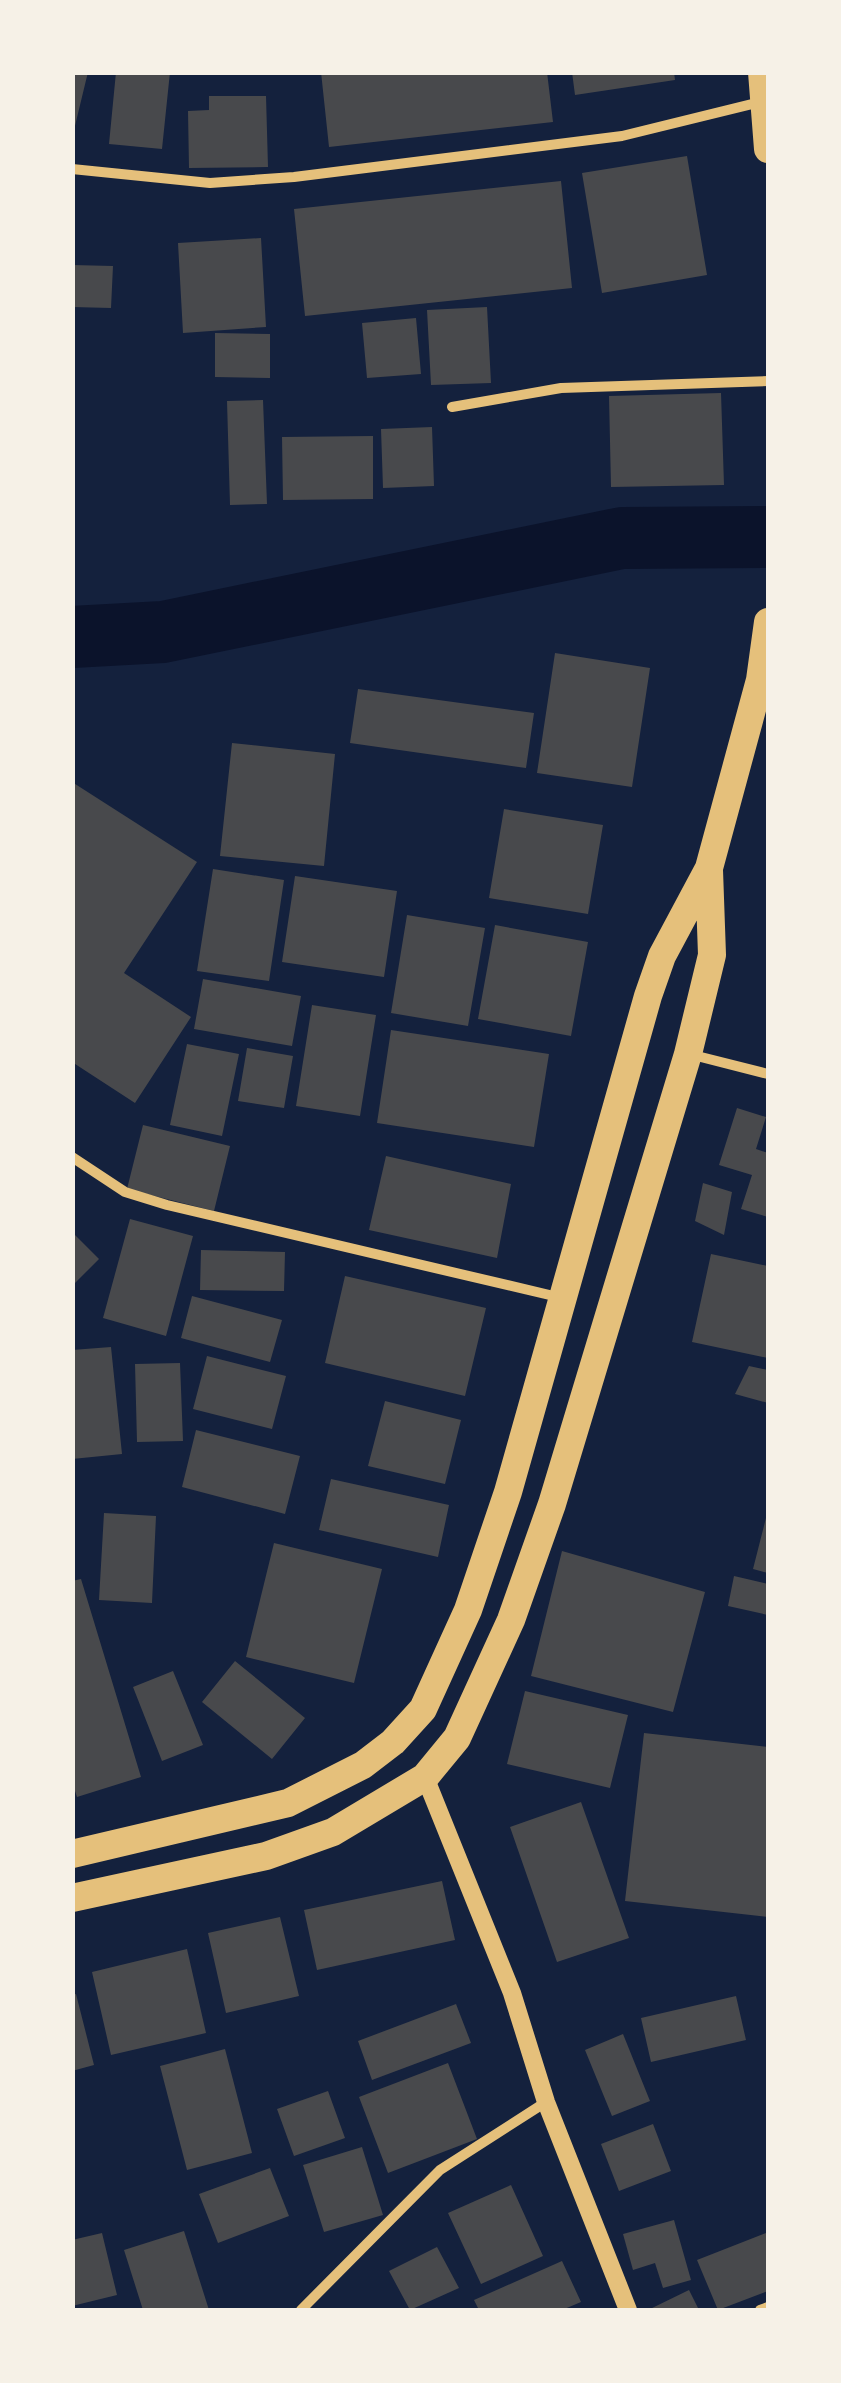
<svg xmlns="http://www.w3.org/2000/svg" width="841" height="2383" viewBox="0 0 841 2383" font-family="'IBM Plex Sans',sans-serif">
<rect width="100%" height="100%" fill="#14213d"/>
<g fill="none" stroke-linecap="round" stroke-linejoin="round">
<path stroke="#0b132b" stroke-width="62" d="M72 637 163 632 622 538 768 537"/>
</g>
<path fill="#48494c" d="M72 72H88L74 130H72Z
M116 72H170L162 149 109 144Z
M321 72H547L553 122 329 147Z
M572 72H674L675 80 575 95Z
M209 96H266L268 167 189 168 188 111 209 110Z
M687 156 707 275 602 293 582 173Z
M561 181 572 288 305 316 294 209Z
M261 238 266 327 183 333 178 243Z
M72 265 113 266 111 308 72 307Z
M487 307 491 383 431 385 427 310Z
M416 318 421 374 367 378 362 323Z
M215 333 270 334V378L215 377Z
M721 393 724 485 611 487 609 396Z
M263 400 267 504 230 505 227 401Z
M432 427 434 486 383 488 381 429Z
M373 436V499L283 500 282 437Z
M555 653 650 668 632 787 537 773Z
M358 689 534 713 526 768 350 743Z
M232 743 335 754 324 866 220 856Z
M72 782 197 862 124 973 191 1017 135 1103 72 1062Z
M504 809 603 825 588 914 489 898Z
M213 869 284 880 269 981 197 971Z
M295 876 397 891 384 977 282 962Z
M407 915 485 928 468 1026 391 1013Z
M495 925 588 942 571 1036 478 1019Z
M203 979 301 996 292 1046 194 1029Z
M312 1005 376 1015 360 1116 296 1106Z
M391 1030 549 1054 534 1147 377 1123Z
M187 1044 239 1054 222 1136 170 1125Z
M247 1048 293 1056 284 1108 238 1101Z
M737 1108 766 1117 756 1149 768 1153V1217L741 1209 752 1175 719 1165Z
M143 1125 230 1146 214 1211 127 1189Z
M386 1156 511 1184 497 1258 369 1230Z
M703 1183 732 1192 724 1235 695 1221Z
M130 1219 193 1236 166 1336 103 1318Z
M72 1232 99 1259 72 1286Z
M201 1250 285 1252 284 1291 200 1290Z
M711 1254 768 1266V1358L692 1342Z
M345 1276 486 1308 465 1396 325 1363Z
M192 1296 282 1320 270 1362 181 1338Z
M111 1347 122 1454 72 1459V1350Z
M207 1356 286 1376 272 1429 193 1409Z
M180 1363 183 1441 137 1442 135 1364Z
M749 1366 768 1370V1403L735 1394Z
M385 1401 461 1420 445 1484 368 1466Z
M196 1430 300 1456 285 1514 182 1487Z
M331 1479 449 1505 438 1557 319 1530Z
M104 1513 156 1516 152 1603 99 1600Z
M767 1514H768V1573L753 1569Z
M274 1543 382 1569 354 1683 246 1657Z
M562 1551 705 1592 673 1712 531 1676Z
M734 1576 768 1584V1615L728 1606Z
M81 1579 141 1777 77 1797 72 1782V1581Z
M235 1661 305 1718 272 1759 202 1702Z
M173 1671 203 1745 162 1761 133 1687Z
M525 1691 628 1715 610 1788 507 1764Z
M644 1733 768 1747V1917L625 1901Z
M581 1802 629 1938 557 1962 510 1827Z
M442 1881 455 1940 317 1970 304 1910Z
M280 1917 299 1996 226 2013 208 1933Z
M187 1949 206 2033 111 2055 92 1972Z
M76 1994 94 2065 72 2071V1995Z
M736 1996 746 2040 651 2062 641 2018Z
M456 2004 471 2043 372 2080 358 2041Z
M623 2034 650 2101 612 2116 585 2050Z
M225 2049 252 2153 187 2170 160 2066Z
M448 2063 477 2139 388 2173 359 2097Z
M328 2091 345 2138 294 2156 277 2109Z
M653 2124 671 2171 619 2191 601 2144Z
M362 2147 383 2215 324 2232 303 2165Z
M270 2168 289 2216 218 2243 199 2194Z
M511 2185 543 2256 481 2284 448 2213Z
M674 2220 691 2280 663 2288 655 2263 633 2270 623 2234Z
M184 2231 209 2310H143L124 2250Z
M102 2233 117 2295 72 2306V2240Z
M766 2233 768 2291 718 2310 697 2260Z
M437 2247 459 2288 410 2310 389 2271Z
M562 2261 581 2302 562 2310H479L474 2300Z
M689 2290 699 2310H648Z"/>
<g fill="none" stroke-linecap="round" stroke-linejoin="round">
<path stroke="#e5c07b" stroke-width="10" d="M72 169 210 183 294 177 622 136 764 101
M452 407 561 388 768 381
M689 1054 768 1074
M72 1157 125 1192 167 1205 558 1297
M301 2310 440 2170 546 2102
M760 2310 768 2307"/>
<path stroke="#e5c07b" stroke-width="18" d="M425 1777 512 1993 546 2102 628 2310"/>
<path stroke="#e5c07b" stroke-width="28" d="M762 72 768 149
M72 1854 288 1803 363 1765 393 1742 423 1709 468 1610 508 1492 648 996 662 956 709 868 760 680 768 622
M72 1898 266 1856 333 1832 425 1777 457 1738 511 1620 552 1504 688 1054 712 955 709 870"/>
</g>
<rect width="841" height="2383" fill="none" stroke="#f6f1e7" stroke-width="150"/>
</svg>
